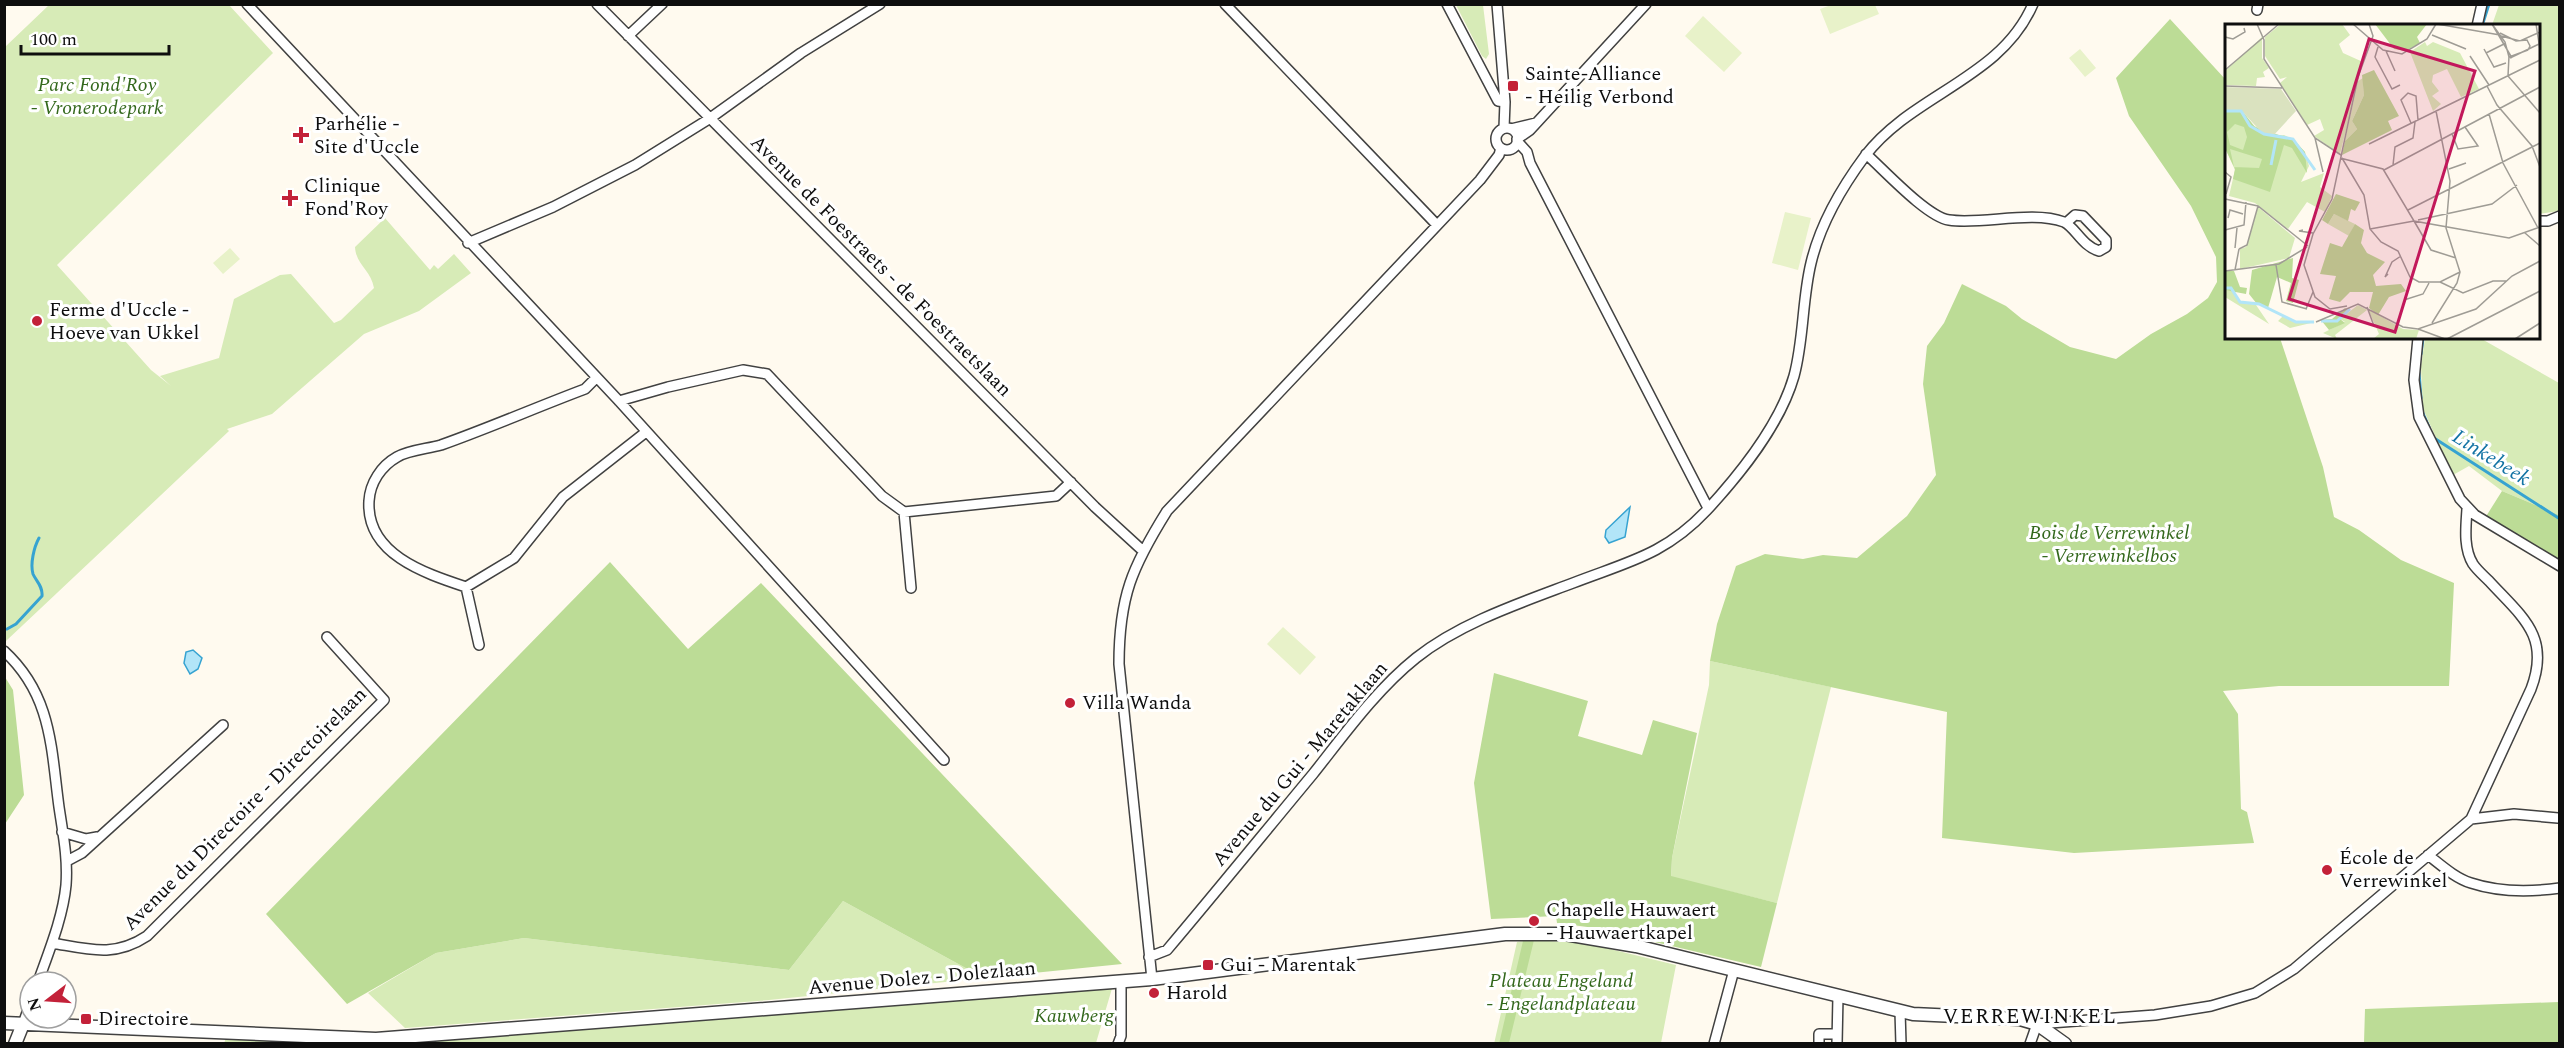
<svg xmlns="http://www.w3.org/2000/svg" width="2564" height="1048" viewBox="0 0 2564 1048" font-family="Spectral,serif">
<rect width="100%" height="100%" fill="#fffaef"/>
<path fill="#d7ebb7" d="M49 5H229L273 53 57 265 151 370 171 386 160 376 219 358 234 299 280 275 291 274 334 323 341 320 374 288C371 270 356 265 355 247L385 218 430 270 434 265 438 269 454 254 471 273 419 311 364 334 272 414 227 429 229 431 6 641 5 47Z
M1456 5H1483L1489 54 1486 59 1482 56Z
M2499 5H2559V211L2539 214 2538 26 2492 25Z
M2425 338H2480L2559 383V515L2502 491 2469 466 2453 475 2423 409 2421 367Z
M1710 661 1831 687 1777 903 1671 877 1672 858 1709 685Z
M843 901 984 978 769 1000 405 1028 368 993 436 953 524 938 789 970Z
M1530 940 1585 943 1676 965 1661 1043 1494 1044 1517 942Z
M1113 985 1096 1043 387 1044Z
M226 1037 345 1044H224Z"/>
<path fill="#bcdc96" d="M2170 19 2226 80 2225 101 2226 338H2280L2323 467 2334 517 2359 530 2401 560 2454 583 2449 686H2279L2223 691 2238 714 2241 809 2247 812 2254 843 2074 853 1942 838 1947 712 1710 661 1717 624 1736 566 1765 554 1803 559 1823 555 1857 558 1907 516 1936 475 1923 384 1927 346 1944 323 1962 284 2006 306 2022 319 2070 347 2116 359 2151 334 2187 314 2208 298 2217 282 2216 257 2191 206 2129 116 2116 78Z
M2502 491 2559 515V565L2485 518Z
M610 562 688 649 761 583 1122 964 984 978 843 901 789 970 524 938 436 953 347 1004 266 914Z
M1494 673 1588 701 1578 736 1642 755 1653 720 1697 733 1672 858 1671 876 1777 903 1761 967 1595 928 1557 923 1556 916 1491 919 1474 783Z
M5 677 13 690 24 795 5 824Z
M1534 940 1509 1043 1499 1044 1523 941Z
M2559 1002V1043H2364L2365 1009Z"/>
<path fill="#e8f2c9" d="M1831 5H1875L1879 14 1830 34 1820 9Z
M1703 16 1742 53 1724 72 1685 36Z
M2080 49 2096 68 2085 77 2069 58Z
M1785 212 1811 218 1798 270 1772 263Z
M230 248 240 259 223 274 213 263Z
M1283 627 1316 657 1300 675 1267 644Z"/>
<path fill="#b2e5f8" stroke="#36a3d1" stroke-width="1.5" d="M1630 507 1625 537 1609 543 1605 537 1606 530Z
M193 650 202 658 198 669 190 674 184 663 186 652Z"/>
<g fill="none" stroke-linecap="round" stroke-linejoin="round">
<path stroke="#36a3d1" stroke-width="3" d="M2482 26 2489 4
M2421 354 2423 338
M2419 372 2421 398
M2422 411 2429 427
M2434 438 2560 519
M7 629 16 624 42 596C43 586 36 581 33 574 30 564 34 547 39 538"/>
<g stroke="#414141" stroke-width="12">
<path id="minor" d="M247 4 619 401 944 760
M597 4 1095 507 1142 550
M1225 4 1437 225
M1447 4 1498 101 1505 102
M1497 4 1505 102 1504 128
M2257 10 2258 4
M2477 26 2482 4
M628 36 662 4
M1496 139a11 11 0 1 1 22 0a11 11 0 1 1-22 0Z
M1511 129 1536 123
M1517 139 1530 130 1646 4
M1517 141 1527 152 1530 163 1708 508
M1866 154C1884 170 1927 217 1949 220 1982 225 2032 210 2064 222 2075 227 2082 246 2099 251L2106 247V240L2083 216 2075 215 2066 223
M2538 221H2548L2560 216
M468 243 553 207 635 165 709 119 801 53 880 4
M2418 338 2414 380 2419 417 2460 499 2475 515 2560 566
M596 378 585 389C537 407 489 428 441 445 427 449 409 450 397 457 381 466 370 483 369 501 366 554 424 573 466 587L514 558 563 497 646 432
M619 401 668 387 743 370 767 374 882 496 904 512 1056 496 1071 482
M904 512 911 588
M466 587 479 645
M4 651C52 695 51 748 59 807 63 834 68 858 66 885 63 917 49 951 38 982
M2471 819 2514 814 2558 818
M62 832 86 839 97 837
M2428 855C2441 865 2455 878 2471 883 2498 892 2531 892 2560 888
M67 861 82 853 223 725
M52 943C88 949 114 958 147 936L384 700 327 637
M1149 957 1167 950C1216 892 1264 833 1313 774 1344 735 1376 690 1416 658 1460 623 1520 603 1573 583 1627 562 1665 555 1707 510 1741 473 1780 425 1794 376 1804 339 1802 300 1811 263 1820 225 1842 187 1865 156 1912 94 2001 79 2033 4
M1152 979 1119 664C1119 597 1132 567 1167 511L1480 180 1499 155 1501 148
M1900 1011 1901 1044
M23 1024 30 1004
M1118 1044 1121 1036V981
M1714 1044 1734 970
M1819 1044V1034H1837
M1837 1044 1838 996
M2030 1044 2037 1024 2155 1015 2211 1006 2255 993 2294 969 2471 819 2531 689C2551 636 2522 617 2489 581 2484 576 2477 570 2473 564 2463 548 2466 526 2467 509"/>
</g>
<g stroke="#414141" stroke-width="15">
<path id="tertiary" d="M4 1023 376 1039 1152 979 1505 934H1565L1636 946 1913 1014 2020 1019 2037 1024 2065 1044
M15 1044 23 1024"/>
</g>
<use href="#minor" stroke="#fff" stroke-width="9"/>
<use href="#tertiary" stroke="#fff" stroke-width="12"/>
</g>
<g fill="#c32139" stroke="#fff" stroke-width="2">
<rect x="1507" y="80" width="12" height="12" rx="3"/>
<path d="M298 126h6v6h6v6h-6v6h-6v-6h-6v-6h6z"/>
<path d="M287 189h6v6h6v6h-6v6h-6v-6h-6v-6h6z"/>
<circle cx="37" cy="321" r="6"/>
<circle cx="1070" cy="703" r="6"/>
<circle cx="2327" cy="870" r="6"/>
<circle cx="1534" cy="921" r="6"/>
<rect x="1202" y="959" width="12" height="12" rx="3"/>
<circle cx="1154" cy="993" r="6"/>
<rect x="80" y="1013" width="12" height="12" rx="3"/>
</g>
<g text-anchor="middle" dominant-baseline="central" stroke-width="6" stroke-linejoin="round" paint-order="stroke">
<g font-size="20" fill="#0e0e0e" stroke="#fff" text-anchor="start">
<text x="1525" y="74">Sainte-Alliance<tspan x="1525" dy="23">- Heilig Verbond</tspan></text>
<text x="314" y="124">Parhélie -<tspan x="314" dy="23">Site d'Uccle</tspan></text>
<text x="304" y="186">Clinique<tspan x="304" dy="23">Fond'Roy</tspan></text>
<text x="49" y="310">Ferme d'Uccle -<tspan x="49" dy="23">Hoeve van Ukkel</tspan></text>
<text x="1082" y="703">Villa Wanda</text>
<text x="2339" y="858">École de<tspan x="2339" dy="23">Verrewinkel</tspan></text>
<text x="1546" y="910">Chapelle Hauwaert<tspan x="1546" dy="23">- Hauwaertkapel</tspan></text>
<text x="1220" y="965">Gui - Marentak</text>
<text x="1166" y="993">Harold</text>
<text x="98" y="1019">Directoire</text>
</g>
<g font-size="20" font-style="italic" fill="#33681c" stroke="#fff">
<text x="97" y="85">Parc Fond'Roy<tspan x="97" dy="23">- Vronerodepark</tspan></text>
<text x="2109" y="533">Bois de Verrewinkel<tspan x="2109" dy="23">- Verrewinkelbos</tspan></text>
<text x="1561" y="981">Plateau Engeland<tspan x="1561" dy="23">- Engelandplateau</tspan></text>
<text x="1074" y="1016">Kauwberg</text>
</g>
<g font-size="20" fill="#0e0e0e" stroke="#fff">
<text transform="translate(881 266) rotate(45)">Avenue de Foestraets - de Foestraetslaan</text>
<text transform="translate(1300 764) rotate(-50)">Avenue du Gui - Maretaklaan</text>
<text transform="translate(245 809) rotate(-45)">Avenue du Directoire - Directoirelaan</text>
<text transform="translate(922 978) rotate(-5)">Avenue Dolez - Dolezlaan</text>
</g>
<g font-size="21" font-style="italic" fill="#1373a4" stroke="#fff">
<text transform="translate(2491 458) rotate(32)">Linkebeek</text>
</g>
<g font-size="21" letter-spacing="1.5" fill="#0e0e0e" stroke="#fff">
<text x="2030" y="1017">VERREWINKEL</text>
</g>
</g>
<g transform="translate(2225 24)">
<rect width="315" height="315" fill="#fffaef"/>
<path d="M56 0H117L125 11 114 20 118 29 138 38 115 130 89 112 99 106 95 95 82 101 55 59 62 53 55 55 40 32V13ZM37 13V34L44 44 38 48 40 53 32 54 31 62 0 61V47ZM200 18 202 22 208 18 235 29 254 65 236 73 222 45 208 51 207 58 214 67 207 72 216 80 208 87 185 28ZM138 54 139 71 127 97 132 105 120 117 133 57ZM0 86 48 112 59 111 69 116 80 128 84 142 76 158 99 149 95 163 107 172 100 188 82 178 63 205 30 179 4 172 10 146 0 124ZM33 183 70 214 64 234 15 245V225L21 223ZM109 190 130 200 124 212 103 200ZM0 266 8 267 15 278 31 281 44 300 0 273ZM133 281 142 286 110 311 112 315 98 309 120 298 115 295ZM143 285 178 305 194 306 191 315H148L154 310ZM58 292 70 298H90L65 304 53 297Z" fill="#d7ebb7"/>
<path d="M150 0H202L192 13 195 19 180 27 169 25ZM149 46 174 92 163 97 167 106 117 131 120 117 132 105 127 97 139 71 137 51ZM0 83 15 84 30 103 69 116 80 128 82 149 67 124 59 121 45 168 8 155 10 145 0 124ZM10 100 19 103 22 113 18 126 5 121 2 108ZM5 125 37 135 34 144 9 143ZM111 170 135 178 130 187 126 185 123 197 109 190 103 200 97 196ZM130 200 139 206 136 219 142 229 160 238 148 251 151 262 176 260 181 267 164 273 153 291 144 284 148 268H125L115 278 104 275 111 252 95 250 105 219 117 223ZM68 234 67 254 74 256 68 279 61 277 66 259 52 253 43 284 32 280 24 270 27 246ZM0 247H9L15 263 22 264 21 270 0 266ZM120 284 123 286 115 295 120 299 104 306 96 296 107 295Z" fill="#bcdc96" fill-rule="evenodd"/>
<path d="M0 63 56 65 71 87 48 112 39 111 16 86H0Z" fill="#dae2bf"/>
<path fill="none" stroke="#b2e5f8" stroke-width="3" d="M0 87H16L25 102 39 110 68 115 90 146M46 141 51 116M0 264H6L15 278 34 280 71 298H89M96 297H112L125 285"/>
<path fill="none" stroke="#9f9c95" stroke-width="1.5" d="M32 0 39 16V35L90 114 116 131M128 0 158 26 177 30 202 15 211 0M212 0 275 11M267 0 287 34M267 0 280 18 284 33 303 26M311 0 315 26M275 9 291 17 302 16 305 22 303 26M207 11 241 25M276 12 295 17 315 8M0 13 8 15 20 8 19 4M153 23 150 33 167 65 175 61M259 25 269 43 281 39M161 27 170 47M261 29 281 19M245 32 264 61M284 32 283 52 315 89M285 34 314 20M0 46 54 0M0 62 57 64M262 62 272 81 307 122 315 143M264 90 278 139 313 204M186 99 176 76 183 69 191 72 193 96M227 110 233 125 253 122 240 103M90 114 98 148M144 120 315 36M115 134 158 145 189 197 284 214 315 203M117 134 139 171 145 205 156 218 173 227 185 253 194 258H215L235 248M168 141 170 123 188 114 190 98M224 145 241 139M159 146 315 63M0 148 6 153 1 170M0 175 33 182 83 222M183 186 315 119M3 194 5 186 18 190M193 196 267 180 292 161M189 197 206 226 231 234M145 205 189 197M0 206 19 201 21 178M78 206 74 207 88 209M300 209 315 222M10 224 12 204M14 225 22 221 33 182M51 241 57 278 82 285M10 246 14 225M0 247 54 240 82 223M163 250 160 253 167 238 176 232M215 258 238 269 268 257H282M179 276 198 270 204 259M122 282 105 285 90 273 79 241 88 210 107 175 133 53 148 12 144 0M142 283 149 302M81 285 88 268M91 298 133 280 178 303 193 305 251 285 287 252 315 237M207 299 232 259 235 248 221 204 225 157 211 87M193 305 220 315M222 315 315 267M290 315 315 299"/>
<path fill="#c2185b" fill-opacity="0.15" stroke="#c2185b" stroke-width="3" d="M144 15 250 47 170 308 64 275Z"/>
<rect width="315" height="315" fill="none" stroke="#0e0e0e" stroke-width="3"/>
</g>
<rect width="2564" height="1048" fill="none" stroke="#0e0e0e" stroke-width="12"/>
<g transform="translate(48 1000) rotate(253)"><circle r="28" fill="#ffffff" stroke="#9f9f9f" stroke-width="1.5"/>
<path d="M0-4.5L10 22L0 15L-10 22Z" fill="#c32139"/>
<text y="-9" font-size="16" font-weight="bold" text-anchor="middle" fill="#0e0e0e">N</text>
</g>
<path d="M21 45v9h148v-9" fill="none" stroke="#0e0e0e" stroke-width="3"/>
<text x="30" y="45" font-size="18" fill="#0e0e0e" stroke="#ffffff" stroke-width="4.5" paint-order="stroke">100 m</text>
</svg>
